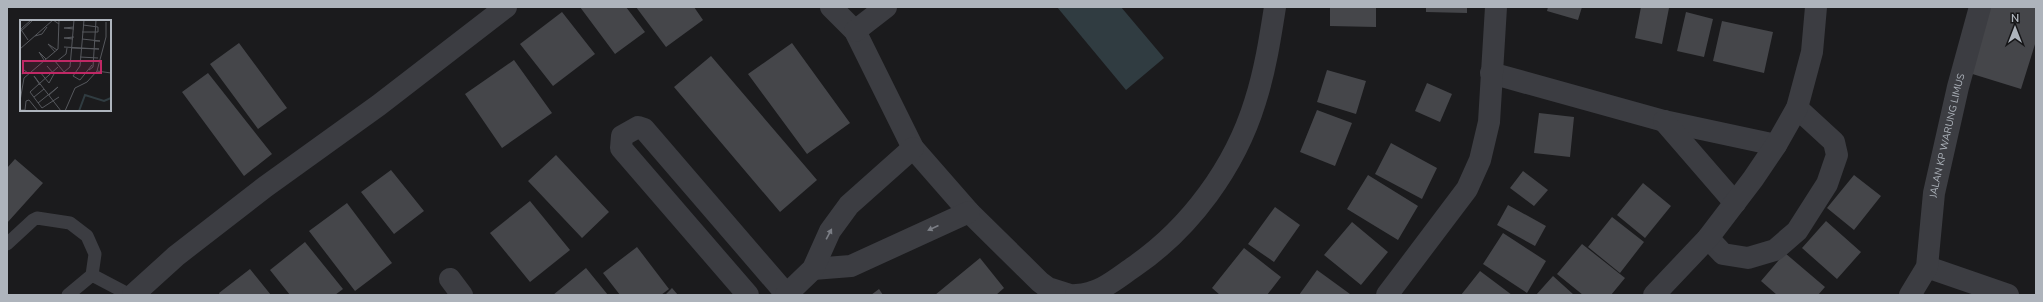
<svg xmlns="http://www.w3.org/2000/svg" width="2043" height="302" viewBox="0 0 2043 302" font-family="'Nunito Sans',sans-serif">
<rect width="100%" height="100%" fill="#1b1b1d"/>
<path fill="#303c41" d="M1057 7H1121L1164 58 1126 90Z"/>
<path fill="#45464a" d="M580 7H626L645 32 615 54Z
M636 7H694L703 20 666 47Z
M1330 7H1376V27L1330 26Z
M1426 7H1467V13L1426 12Z
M1548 7H1582L1578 20 1547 11Z
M1641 7 1669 8 1662 44 1635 38Z
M1987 7H2036V41L2021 89 1966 72Z
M562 12 595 54 553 86 520 44Z
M1686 12 1713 19 1704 57 1677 51Z
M1722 21 1773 32 1764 73 1713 61Z
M239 43 287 108 258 129 210 64Z
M792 43 850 123 807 154 748 74Z
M711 56 817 180 780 212 674 87Z
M514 60 552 113 502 148 465 94Z
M1327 70 1366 81 1356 114 1317 102Z
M208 73 272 154 244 176 182 92Z
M1427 83 1452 94 1440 122 1415 111Z
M1317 110 1352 123 1335 166 1300 152Z
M1539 113 1574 117 1570 157 1534 153Z
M1391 143 1437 168 1422 199 1375 174Z
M556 155 609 212 582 238 528 181Z
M15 159 43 183 7 223V168Z
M391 170 424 211 394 234 361 192Z
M1523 171 1548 190 1534 206 1510 188Z
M1368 175 1418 206 1398 240 1347 209Z
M1854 175 1881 196 1854 230 1827 208Z
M1643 183 1671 206 1645 238 1617 215Z
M530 201 570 250 530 282 490 233Z
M347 203 392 263 355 291 309 231Z
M1508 205 1546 226 1535 246 1497 225Z
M1275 207 1300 225 1274 262 1248 244Z
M1612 217 1644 242 1620 273 1588 247Z
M1826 221 1861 252 1837 279 1802 248Z
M1352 222 1388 252 1361 285 1324 255Z
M1503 233 1546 261 1527 293 1483 264Z
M305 242 343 289 335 295H290L270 270Z
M1582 244 1625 278 1611 295H1583L1557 274Z
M637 247 669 289 661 295H620L603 273Z
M1244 248 1281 277 1267 295H1220L1212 288Z
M1785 253 1825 287 1818 295H1777L1761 281Z
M980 258 1004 288 996 295H935Z
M586 268 608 295H553Z
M250 269 271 295H220L219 293Z
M1317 270 1350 294 1349 295H1299Z
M1480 271 1512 295H1461Z
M1553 276 1574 295H1536Z
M672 288 678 295H665Z
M879 289 883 295H871Z"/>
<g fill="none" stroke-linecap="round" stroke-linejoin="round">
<path stroke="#3c3d42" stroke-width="13" d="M7 244 33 220 37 218 70 223 87 236 95 254 92 275 68 295
M92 275 130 295"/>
<g stroke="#3c3d42" stroke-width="22">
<path d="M831 7 855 31 913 148 969 212 1040 282 1048 288 1070 295"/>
<path d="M855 31 886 7"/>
<path d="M1491 73 1664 121 1776 145"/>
<path d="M1664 121 1735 203"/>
<path d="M1708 238 1723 254 1748 258 1775 250 1797 231 1827 184 1837 155 1834 142 1797 108"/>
<path d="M1927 267 2008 295"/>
<path d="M813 269 851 266 969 212"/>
<path d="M450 279 462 295"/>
<path d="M133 295 176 256 265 187 379 105 506 7"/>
<path d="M748 295 621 148 622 136 638 127 644 129 787 295"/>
<path d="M786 295 813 269 830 231 849 205 913 148"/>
<path d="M1076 295C1100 294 1116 279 1135 266 1190 228 1235 167 1255 102 1265 71 1270 39 1275 7"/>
<path d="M1387 295 1467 189 1480 160 1489 122 1496 7"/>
<path d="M1654 295 1708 238 1753 179 1776 145 1797 108 1812 52 1816 7"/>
<path id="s1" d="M1910 295 1927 267 1934 193 1958 87 1980 7"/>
</g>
</g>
<defs><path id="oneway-solid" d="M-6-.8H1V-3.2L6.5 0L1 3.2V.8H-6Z"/></defs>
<g fill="#7b7e85">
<use href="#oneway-solid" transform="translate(933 228) rotate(156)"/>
<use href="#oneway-solid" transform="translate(829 234) rotate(-62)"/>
</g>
<g text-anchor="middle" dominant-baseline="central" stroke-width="3" stroke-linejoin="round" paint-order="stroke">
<g font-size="10" fill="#aeb4bc" stroke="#161618">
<text stroke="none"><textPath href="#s1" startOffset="166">JALAN KP WARUNG LIMUS</textPath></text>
</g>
</g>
<g transform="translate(20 20)">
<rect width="91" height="91" fill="#1b1b1d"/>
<path fill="none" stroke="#303c41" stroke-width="2" d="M59 91 65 75 84 81 91 78"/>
<path fill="none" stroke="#56585d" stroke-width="1" d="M64 0 60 46 53 56 60 60 72 45M0 8 8 20M1 9 11 0M54 9 44 8 54 7M0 12 13 0M62 12H78V7L63 5M15 16 22 14 27 7M53 19 44 18 54 17M62 19 80 21H74M44 27 79 29M52 28 79 29M0 29 33 0 39 4M35 32 28 24 37 30M60 37 78 38M24 40 19 32 26 39M34 40 44 52 50 47 54 0M36 42 46 34 47 28M38 47 10 72 22 88 39 77M69 50 73 47 76 0M77 51 91 53M6 52 2 54 4 50 8 53M20 52 29 63 34 54 27 46M20 65 14 56 41 91M14 77 24 69M0 81 4 58 38 29 39 0M18 83 38 67 29 75M0 90H5L6 81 9 80 18 91M45 91 55 68 67 62 77 51 86 17V2"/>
<path fill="#c02865" fill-opacity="0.15" stroke="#c02865" stroke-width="2" d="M3 41H81V53H3Z"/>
<rect width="91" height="91" fill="none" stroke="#aeb4bc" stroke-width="2"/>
</g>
<rect width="2043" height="302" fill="none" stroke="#aeb4bc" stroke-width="16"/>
<g transform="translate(2015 28)" stroke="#161618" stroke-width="3" paint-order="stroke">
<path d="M0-3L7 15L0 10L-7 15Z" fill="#aeb4bc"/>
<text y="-6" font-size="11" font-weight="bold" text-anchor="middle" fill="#aeb4bc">N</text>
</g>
</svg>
